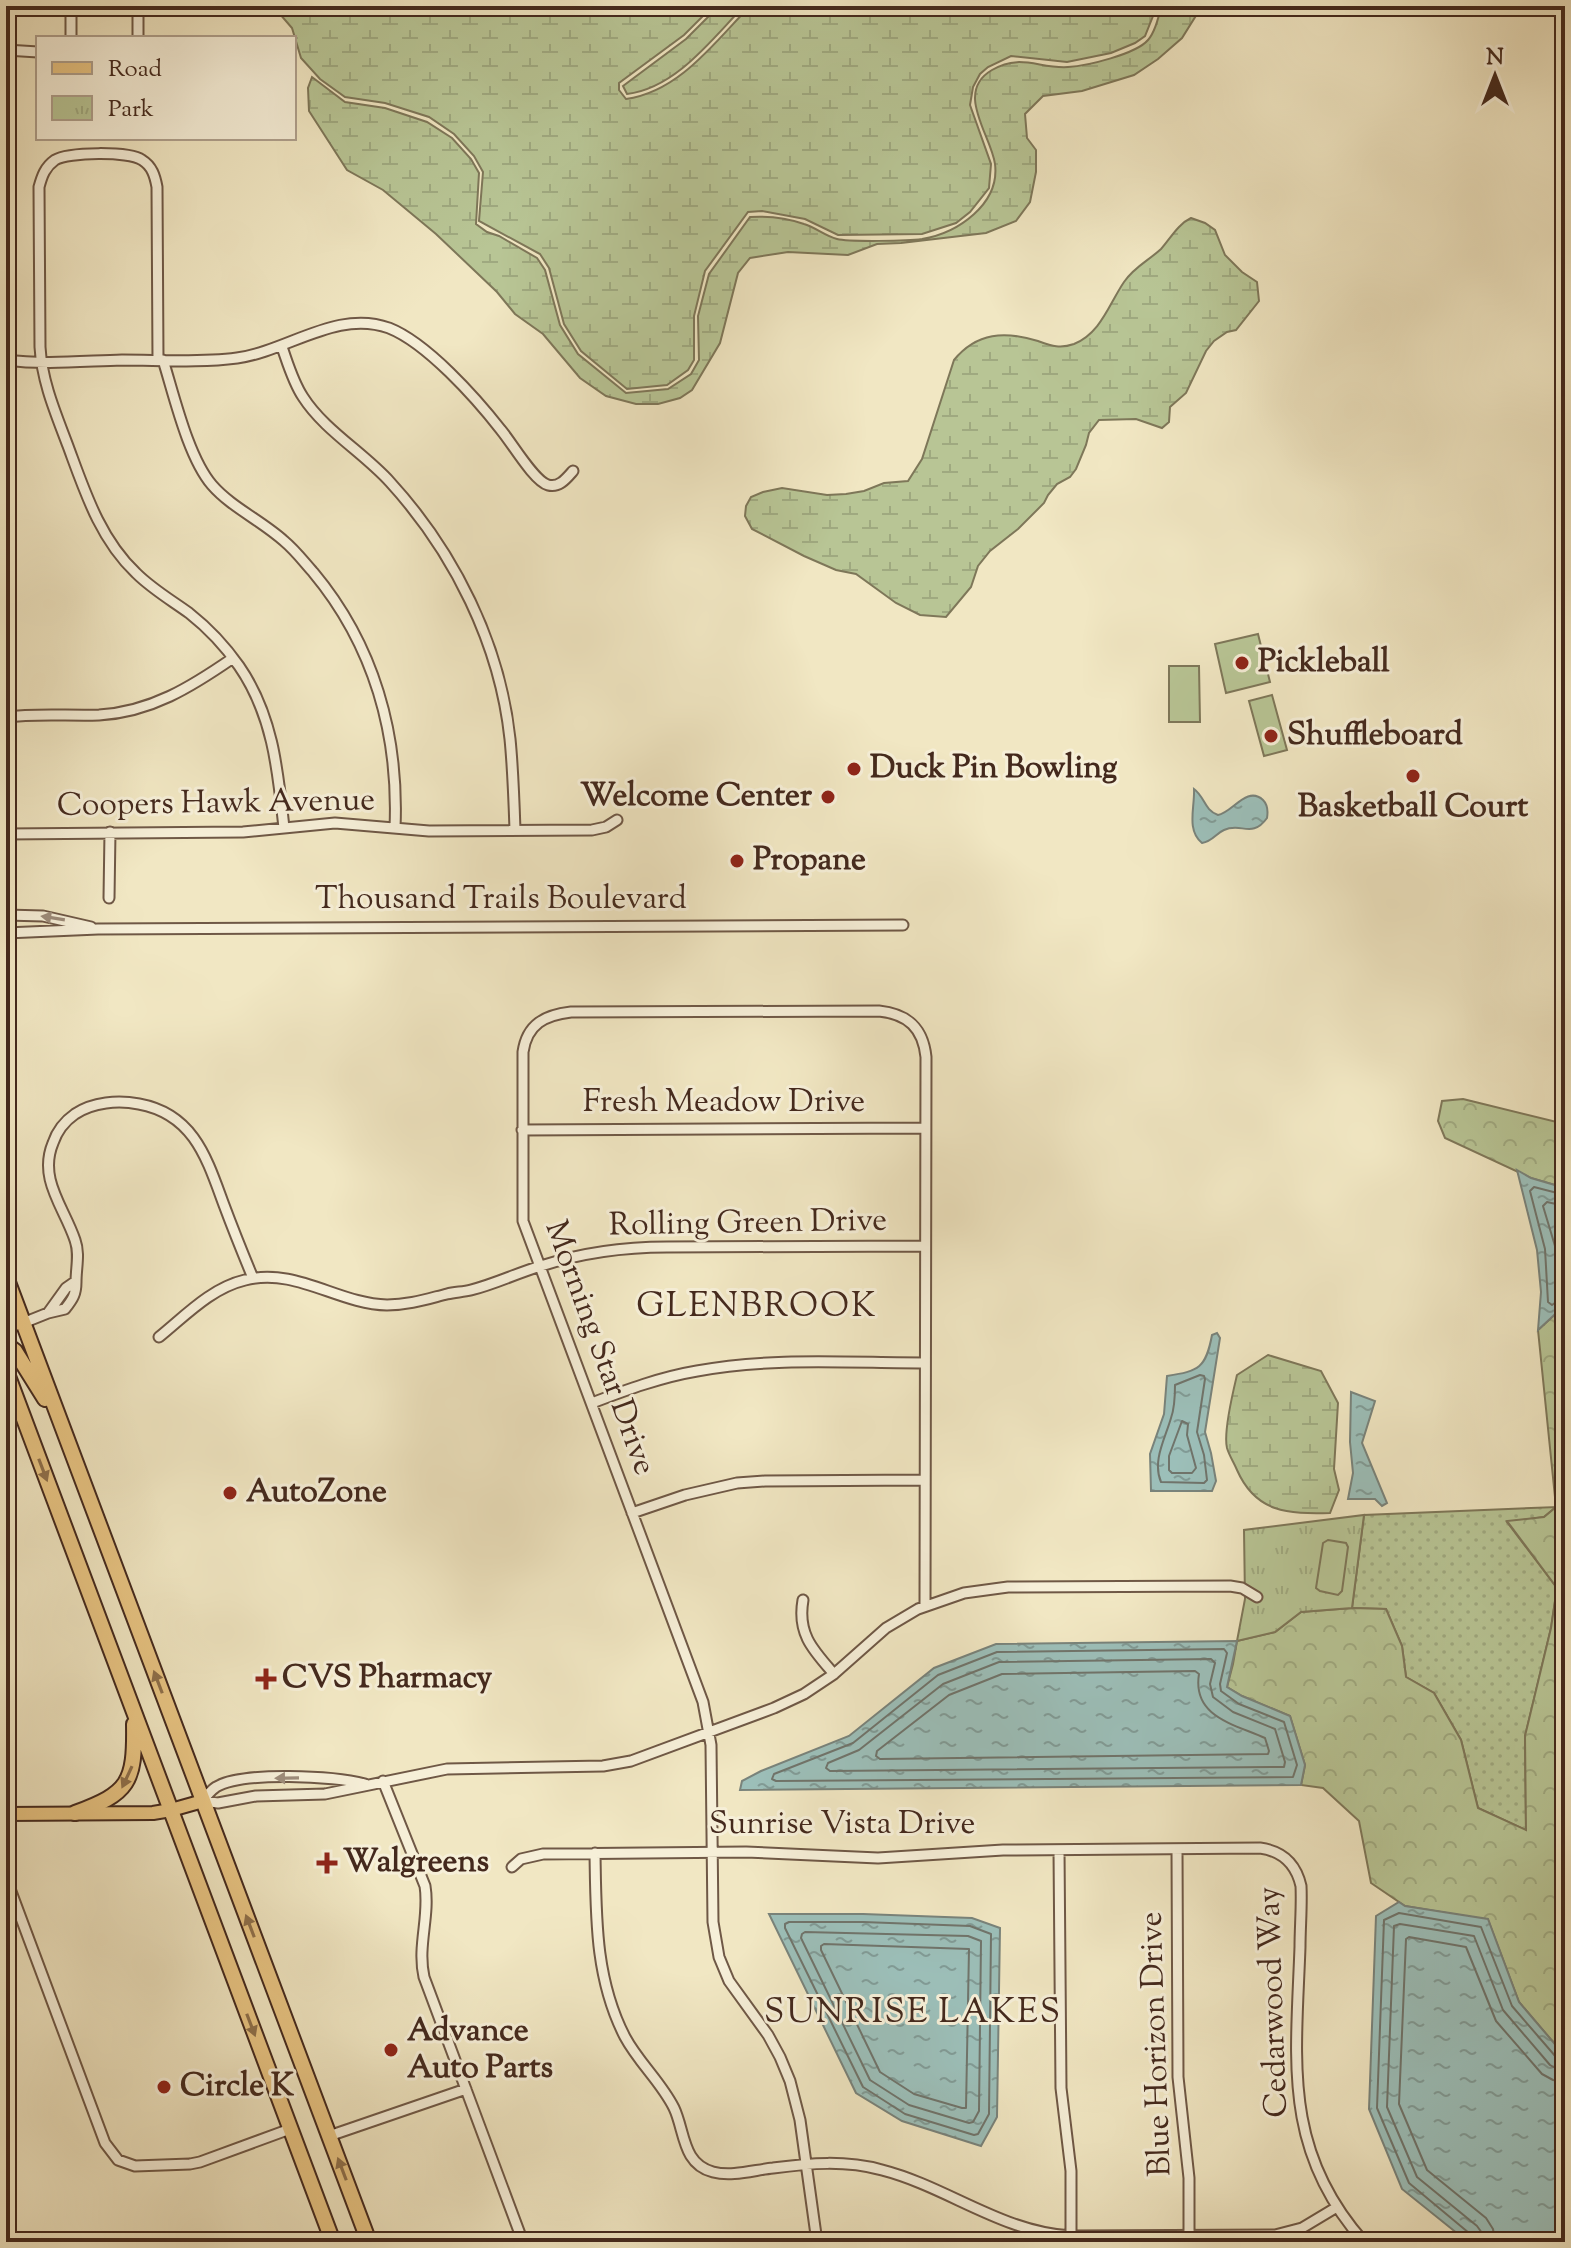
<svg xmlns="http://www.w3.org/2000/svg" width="1571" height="2248" viewBox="0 0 1571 2248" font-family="'Sorts Mill Goudy',serif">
<defs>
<pattern id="grass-dots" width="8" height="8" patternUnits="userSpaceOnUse" patternTransform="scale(2)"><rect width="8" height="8" fill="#b8c595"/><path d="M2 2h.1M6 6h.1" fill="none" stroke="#9fa980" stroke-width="1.8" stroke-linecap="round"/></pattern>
<pattern id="forest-crowns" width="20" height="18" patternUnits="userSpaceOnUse" patternTransform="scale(2)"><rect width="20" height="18" fill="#b8c595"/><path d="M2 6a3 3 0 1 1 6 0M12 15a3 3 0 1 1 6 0" fill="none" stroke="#9fa980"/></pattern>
<pattern id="wetland-marsh" width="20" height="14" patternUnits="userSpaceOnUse" patternTransform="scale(2)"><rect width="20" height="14" fill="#b8c595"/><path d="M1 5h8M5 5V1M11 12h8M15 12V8" fill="none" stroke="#9fa980"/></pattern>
<pattern id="park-tufts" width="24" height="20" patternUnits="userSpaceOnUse" patternTransform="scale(2)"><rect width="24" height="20" fill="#b8c595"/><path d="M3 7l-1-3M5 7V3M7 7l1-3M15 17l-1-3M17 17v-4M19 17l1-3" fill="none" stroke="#9fa980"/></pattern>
<pattern id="water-ripples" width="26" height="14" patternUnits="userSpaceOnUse" patternTransform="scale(2)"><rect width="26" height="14" fill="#9cbfb9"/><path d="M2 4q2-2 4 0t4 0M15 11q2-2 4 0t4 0" fill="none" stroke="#819b96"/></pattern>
</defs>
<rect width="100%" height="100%" fill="#f1e7c3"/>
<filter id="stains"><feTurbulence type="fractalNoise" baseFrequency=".0025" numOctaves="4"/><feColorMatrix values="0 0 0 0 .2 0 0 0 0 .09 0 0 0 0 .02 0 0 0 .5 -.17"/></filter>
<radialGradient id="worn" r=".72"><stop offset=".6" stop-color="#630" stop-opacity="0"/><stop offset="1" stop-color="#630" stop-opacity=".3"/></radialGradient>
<path fill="url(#grass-dots)" stroke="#7e7759" stroke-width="2" d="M1556 1507 1544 1517 1507 1522 1557 1588 1551 1628 1525 1736 1526 1830 1478 1808 1461 1740 1434 1693 1406 1677 1402 1646 1386 1609 1352 1608 1364 1515Z"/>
<path fill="url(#forest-crowns)" stroke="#7e7759" stroke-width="2" d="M1463 1099 1565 1124V1188L1531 1178 1445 1138 1438 1121 1442 1101Z
M1565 1305V2056L1519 2002 1488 1920 1405 1906 1371 1883 1359 1821 1323 1788 1301 1785 1305 1765 1290 1716 1242 1696 1227 1687 1233 1664 1237 1641 1275 1632 1301 1612 1352 1608 1386 1609 1402 1646 1406 1677 1434 1693 1461 1740 1478 1808 1526 1830 1525 1736 1551 1628 1557 1588 1507 1521 1544 1517 1556 1507 1538 1330Z"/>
<path fill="url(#wetland-marsh)" stroke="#7e7759" stroke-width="2" d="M273 6H596L645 12 661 6H713L684 35 619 83V90L626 99C679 92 715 42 750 6H1157L1145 36 1135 43 1111 53 1067 62 1011 56 988 67 980 74 973 87 970 105 991 164 989 188 970 212 956 223 922 234 838 235 805 219 762 211 748 212 705 271 694 316V360L688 370 667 385 627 389 581 351 564 324 549 268 540 254 479 221 483 172 474 156 454 134 429 117 385 103 345 97 320 79 301 58 292 28Z
M719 6H744C712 39 676 88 627 94L623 86 686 39Z
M1161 6H1202L1182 38 1158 59 1134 75 1082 91 1043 96 1025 114 1027 138 1036 150V172L1030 202 1016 221 986 233 901 243 877 244 848 255 788 252 750 258 738 273 720 343 692 390 680 398 658 404H636L606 396 580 378 543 334 515 314 497 292 436 234 383 190 347 170 309 111 308 88 312 77 345 102 385 108 427 122 452 138 471 159 479 173 476 224 487 232 499 236 537 258 545 270 560 325 578 354 626 393 668 389 691 374 699 360 698 316 709 274 750 217C767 216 787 218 804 224 815 227 825 236 837 239 849 242 908 241 922 239 958 233 1000 204 995 164 991 135 954 92 992 70 1021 53 1039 69 1068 67 1087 66 1136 54 1148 40 1155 32 1159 16 1161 6Z
M1191 218 1205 223 1215 230 1225 255 1242 272 1257 282 1259 301 1236 330 1227 332 1214 341 1206 351 1186 393 1170 407 1169 422 1162 428 1136 419 1099 420 1089 433 1086 445 1076 469 1070 477 1057 484 1048 495 1044 503 1018 529 990 551 978 566 971 587 946 617 920 615 896 603 856 574 836 570 804 556 752 529 745 516 746 506 751 497 763 492 782 488 827 495 846 494 864 491 884 483 908 481 922 459 954 360C977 332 1005 331 1038 341 1052 346 1060 349 1074 344 1101 333 1109 304 1124 282 1134 267 1148 261 1161 249 1170 239 1178 224 1191 218Z
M1268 1355 1321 1371 1338 1403 1334 1469 1339 1490 1330 1513C1288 1514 1256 1513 1237 1470 1234 1463 1229 1455 1227 1448 1223 1432 1233 1392 1237 1375Z"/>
<path fill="url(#park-tufts)" stroke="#7e7759" stroke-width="2" d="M1364 1515 1352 1608 1301 1612 1275 1632 1237 1641 1245 1599 1244 1530Z"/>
<path fill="#b8c595" stroke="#7e7759" stroke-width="2" d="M1258 634 1270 682 1226 693 1215 644Z
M1169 666H1199L1200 722H1169Z
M1272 695 1287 750 1264 756 1249 701Z
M1328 1540 1346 1543 1348 1547 1342 1591 1338 1595 1320 1591 1316 1588 1323 1543Z"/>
<path fill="url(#water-ripples)" stroke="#79837b" stroke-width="2" d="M1194 789C1205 797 1204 810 1218 815 1232 813 1247 785 1263 800 1268 805 1268 812 1267 818 1252 839 1241 822 1224 830 1215 834 1213 841 1202 843 1186 830 1195 807 1194 789Z
M1517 1170 1531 1178 1565 1188V1305L1538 1330 1541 1292 1537 1250Z
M1217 1333 1220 1338 1205 1432 1211 1453 1216 1481 1212 1491H1151L1150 1454 1164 1414 1167 1376C1199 1371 1206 1368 1212 1335Z
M1351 1392 1375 1401 1362 1443 1387 1503 1382 1506 1375 1499H1348L1353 1473 1350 1442Z
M1237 1641 1227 1687 1242 1696 1290 1716 1305 1765 1301 1785 740 1790 742 1781 761 1771 849 1736 934 1668 996 1644Z
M1399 1902 1405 1906 1488 1919 1519 2002 1565 2056V2242H1468L1402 2189 1369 2109 1376 1916Z
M769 1914H863L972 1918 1000 1928 997 2117 981 2146 902 2121 856 2093Z"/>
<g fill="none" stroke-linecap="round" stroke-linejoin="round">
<path stroke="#70746b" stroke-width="2" d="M1565 1195 1534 1187 1530 1191 1545 1249 1548 1302 1552 1305 1559 1300 1565 1299
M1565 1206 1547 1202 1543 1206 1555 1246 1559 1286 1565 1289
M1200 1375 1204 1376 1205 1379 1197 1432 1204 1455 1207 1480 1204 1483 1161 1482C1152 1461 1165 1439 1171 1418 1175 1407 1175 1396 1175 1385Z
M1182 1421 1188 1424 1187 1435 1196 1468 1192 1473H1172L1169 1470V1456Z
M1224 1649 1227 1653 1220 1684 1221 1691 1239 1704 1284 1722 1297 1765 1293 1777 776 1781 772 1779 774 1774 853 1743 938 1675 997 1652Z
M1211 1659 1215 1663 1210 1684 1213 1697 1233 1712 1275 1729 1285 1762 1284 1767 830 1771 826 1768 828 1763 859 1750 943 1684 999 1662Z
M1195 1671 1199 1674C1192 1717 1234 1724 1265 1738L1269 1751 1268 1754 880 1759 876 1756 877 1751 949 1695 1002 1674Z
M789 1922H863L970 1926 991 1934 989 2114 978 2134 974 2135 905 2114 863 2087 785 1928V1924Z
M805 1932 968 1936 981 1941 979 2111 973 2122 969 2123 909 2105 870 2080 801 1938 802 1934Z
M824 1944 969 1949 966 2108H962L914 2094 880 2072 821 1950V1946Z
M1473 2242 1469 2233 1409 2183 1377 2108 1384 1920 1399 1913 1481 1927 1512 2006 1556 2057 1565 2060
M1483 2242 1482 2233 1477 2226 1417 2177 1387 2107 1394 1926 1400 1924 1474 1936 1503 2010 1550 2065 1557 2069 1565 2070
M1495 2242 1493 2229 1486 2218 1427 2170 1399 2104 1406 1939 1409 1937 1466 1947 1496 2021 1542 2074 1553 2080 1565 2082"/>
<g stroke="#6f5846" stroke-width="13">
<path id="minor" d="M71 6V38
M138 6V38
M6 50 38 52
M282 347C288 364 293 382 303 397 324 430 364 453 390 482 454 552 500 644 510 739 513 769 514 800 515 830
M6 360C44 365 84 361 122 360 159 360 200 363 237 358 288 351 337 309 389 328 427 343 476 398 501 430 512 443 534 481 548 485 559 488 566 479 573 471
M158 360 157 187C155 176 152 166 142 160 129 151 68 152 55 160 45 167 42 176 39 187L40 347C42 382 56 414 68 446 85 492 100 539 136 573 152 589 171 600 189 613 208 628 225 646 239 666 273 715 278 771 284 828
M163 360C174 395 188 457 212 485 231 507 262 521 284 541 295 550 304 562 313 572 374 645 399 734 395 828
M6 717C37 713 68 716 99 715 151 712 191 687 233 658
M6 834 243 832 335 823 429 831 592 830 606 827 617 820
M109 898 110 832
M6 915 43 916 91 927
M6 933 98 929 903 925
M522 1130 925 1128
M48 1313 66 1288 76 1281
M23 1323 48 1313 65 1309C73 1299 76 1294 76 1282 76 1267 80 1254 75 1240 64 1207 38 1179 53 1143 57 1131 65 1121 75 1114 93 1102 118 1100 139 1104 194 1114 207 1159 224 1205 233 1229 243 1254 253 1278
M159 1337C185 1316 211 1288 245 1280 296 1267 338 1304 387 1305 409 1305 427 1299 447 1294 455 1292 463 1292 471 1290 495 1284 517 1273 541 1266 581 1253 625 1247 667 1247L925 1246
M592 1403C626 1390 661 1377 697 1371 771 1357 850 1363 925 1363
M632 1513 685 1495 737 1483 765 1481 925 1480
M803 1600C797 1634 813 1650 834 1674
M383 1781 425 1886C430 1916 417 1946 424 1977L523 2242
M365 1784C334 1776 243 1771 216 1787 210 1791 207 1795 203 1801L218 1803 256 1796 325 1794 447 1769 603 1766 631 1761 774 1708 804 1694 834 1674 886 1628 918 1609 964 1593 1008 1587 1230 1586 1242 1588 1257 1597
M1177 1849 1178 2077 1189 2178V2237
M1059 1850 1061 2088 1071 2171V2236
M595 1853C596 1917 595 1979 625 2037 639 2063 661 2082 674 2108 685 2131 682 2164 713 2172 732 2177 754 2170 773 2168 810 2163 845 2160 882 2170 948 2187 1001 2232 1071 2236L1275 2235 1302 2228 1337 2207
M512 1867 521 1859 543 1854 746 1852 878 1858 1003 1850 1260 1848C1282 1851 1296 1864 1301 1886 1302 1906 1300 1927 1300 1947 1296 2060 1282 2150 1364 2242
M6 1878 105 2143 118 2160 135 2166 190 2164 200 2162 290 2129
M329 2136 466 2089
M817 2242 800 2120 790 2081 780 2057 768 2035 729 1981 719 1957 713 1922 711 1745 703 1702 523 1221V1052C527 1024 545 1015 571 1012L879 1011C908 1014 923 1028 926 1057L925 1606"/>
</g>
<g stroke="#44291d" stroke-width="16">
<path id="major" d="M6 1814 153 1813 171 1810 203 1801"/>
</g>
<g stroke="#44291d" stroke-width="18">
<path id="highway" d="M6 1277 369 2242
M6 1316 14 1322 23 1323
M6 1344 15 1351 45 1399
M6 1371 333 2242
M75 1813C129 1793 135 1783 134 1724"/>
</g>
<use href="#minor" stroke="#f6efd8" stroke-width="9"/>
<use href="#major" stroke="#e8c482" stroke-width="12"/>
<use href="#highway" stroke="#e8c482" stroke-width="14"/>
</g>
<defs><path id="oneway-solid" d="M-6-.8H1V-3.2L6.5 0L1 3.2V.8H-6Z" transform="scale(2)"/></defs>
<g fill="#9d8c7a">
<use href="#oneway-solid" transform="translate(53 918) rotate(-171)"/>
<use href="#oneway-solid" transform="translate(287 1778) rotate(179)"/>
</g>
<g fill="#8e6f4a">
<use href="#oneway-solid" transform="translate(43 1470) rotate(69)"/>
<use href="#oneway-solid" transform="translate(158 1682) rotate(-111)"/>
<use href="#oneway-solid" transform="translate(127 1777) rotate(115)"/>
<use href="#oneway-solid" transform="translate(250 1926) rotate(-111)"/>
<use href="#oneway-solid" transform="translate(251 2025) rotate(69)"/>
<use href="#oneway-solid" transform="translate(342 2169) rotate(-111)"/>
</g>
<g fill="#8f2418" stroke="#f6efd8" stroke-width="3">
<circle cx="1242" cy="663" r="8"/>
<circle cx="1271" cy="736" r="8"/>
<circle cx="854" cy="769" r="8"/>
<circle cx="1413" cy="776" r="8"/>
<circle cx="828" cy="797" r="8"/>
<circle cx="737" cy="861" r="8"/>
<circle cx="230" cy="1493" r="8"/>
<path d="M262 1667h8v8h8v8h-8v8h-8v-8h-8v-8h8z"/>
<path d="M323 1851h8v8h8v8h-8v8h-8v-8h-8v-8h8z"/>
<circle cx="391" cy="2050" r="8"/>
<circle cx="164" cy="2087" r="8"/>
</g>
<g text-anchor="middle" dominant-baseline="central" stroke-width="6" stroke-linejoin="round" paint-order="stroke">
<g font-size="32" font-weight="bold" fill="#44291d" stroke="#f6efd8" text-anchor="start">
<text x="1258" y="663">Pickleball</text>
<text x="1287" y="736">Shuffleboard</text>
<text x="870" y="769">Duck Pin Bowling</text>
<text x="812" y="797" text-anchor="end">Welcome Center</text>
<text x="1413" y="808" text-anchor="middle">Basketball Court</text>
<text x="753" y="861">Propane</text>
<text x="246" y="1493">AutoZone</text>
<text x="282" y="1679">CVS Pharmacy</text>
<text x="343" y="1863">Walgreens</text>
<text x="407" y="2032">Advance<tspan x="407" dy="37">Auto Parts</tspan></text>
<text x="180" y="2087">Circle K</text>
</g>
<g font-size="32" fill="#44291d" stroke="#f6efd8">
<text transform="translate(216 804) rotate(-1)">Coopers Hawk Avenue</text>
<text x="501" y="900">Thousand Trails Boulevard</text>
<text x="724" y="1103">Fresh Meadow Drive</text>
<text transform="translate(748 1224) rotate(-1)">Rolling Green Drive</text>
<text transform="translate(599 1348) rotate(70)">Morning Star Drive</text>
<text x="842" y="1825">Sunrise Vista Drive</text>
<text transform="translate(1274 2002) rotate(-92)">Cedarwood Way</text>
<text transform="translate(1157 2044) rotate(-92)">Blue Horizon Drive</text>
</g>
<g font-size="34" letter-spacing="2" fill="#44291d" stroke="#f6efd8">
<text x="757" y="1307">GLENBROOK</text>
<text x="913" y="2013">SUNRISE LAKES</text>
</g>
</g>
<rect width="1571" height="2248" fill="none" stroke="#f1e7c3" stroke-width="32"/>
<rect x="8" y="8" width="1555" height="2232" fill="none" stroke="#44291d" stroke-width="4"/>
<rect x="16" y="16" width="1539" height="2216" fill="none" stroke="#44291d" stroke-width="2"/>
<rect x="36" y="36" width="260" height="104" fill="#f6efd8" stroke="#afa08d" stroke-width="2"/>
<rect x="52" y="62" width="40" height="12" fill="#e8c482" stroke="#afa08d" stroke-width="2"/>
<text x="108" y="76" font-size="24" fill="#44291d">Road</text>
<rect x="52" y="96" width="40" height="24" fill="url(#park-tufts)" stroke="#afa08d" stroke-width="2"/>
<text x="108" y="116" font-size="24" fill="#44291d">Park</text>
<g transform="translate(1495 76)" stroke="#f6efd8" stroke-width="6" paint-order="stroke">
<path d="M0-6L14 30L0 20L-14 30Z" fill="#44291d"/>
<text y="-12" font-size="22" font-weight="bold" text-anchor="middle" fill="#44291d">N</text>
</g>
<rect width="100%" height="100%" filter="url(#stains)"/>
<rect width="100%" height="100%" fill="url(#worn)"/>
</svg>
